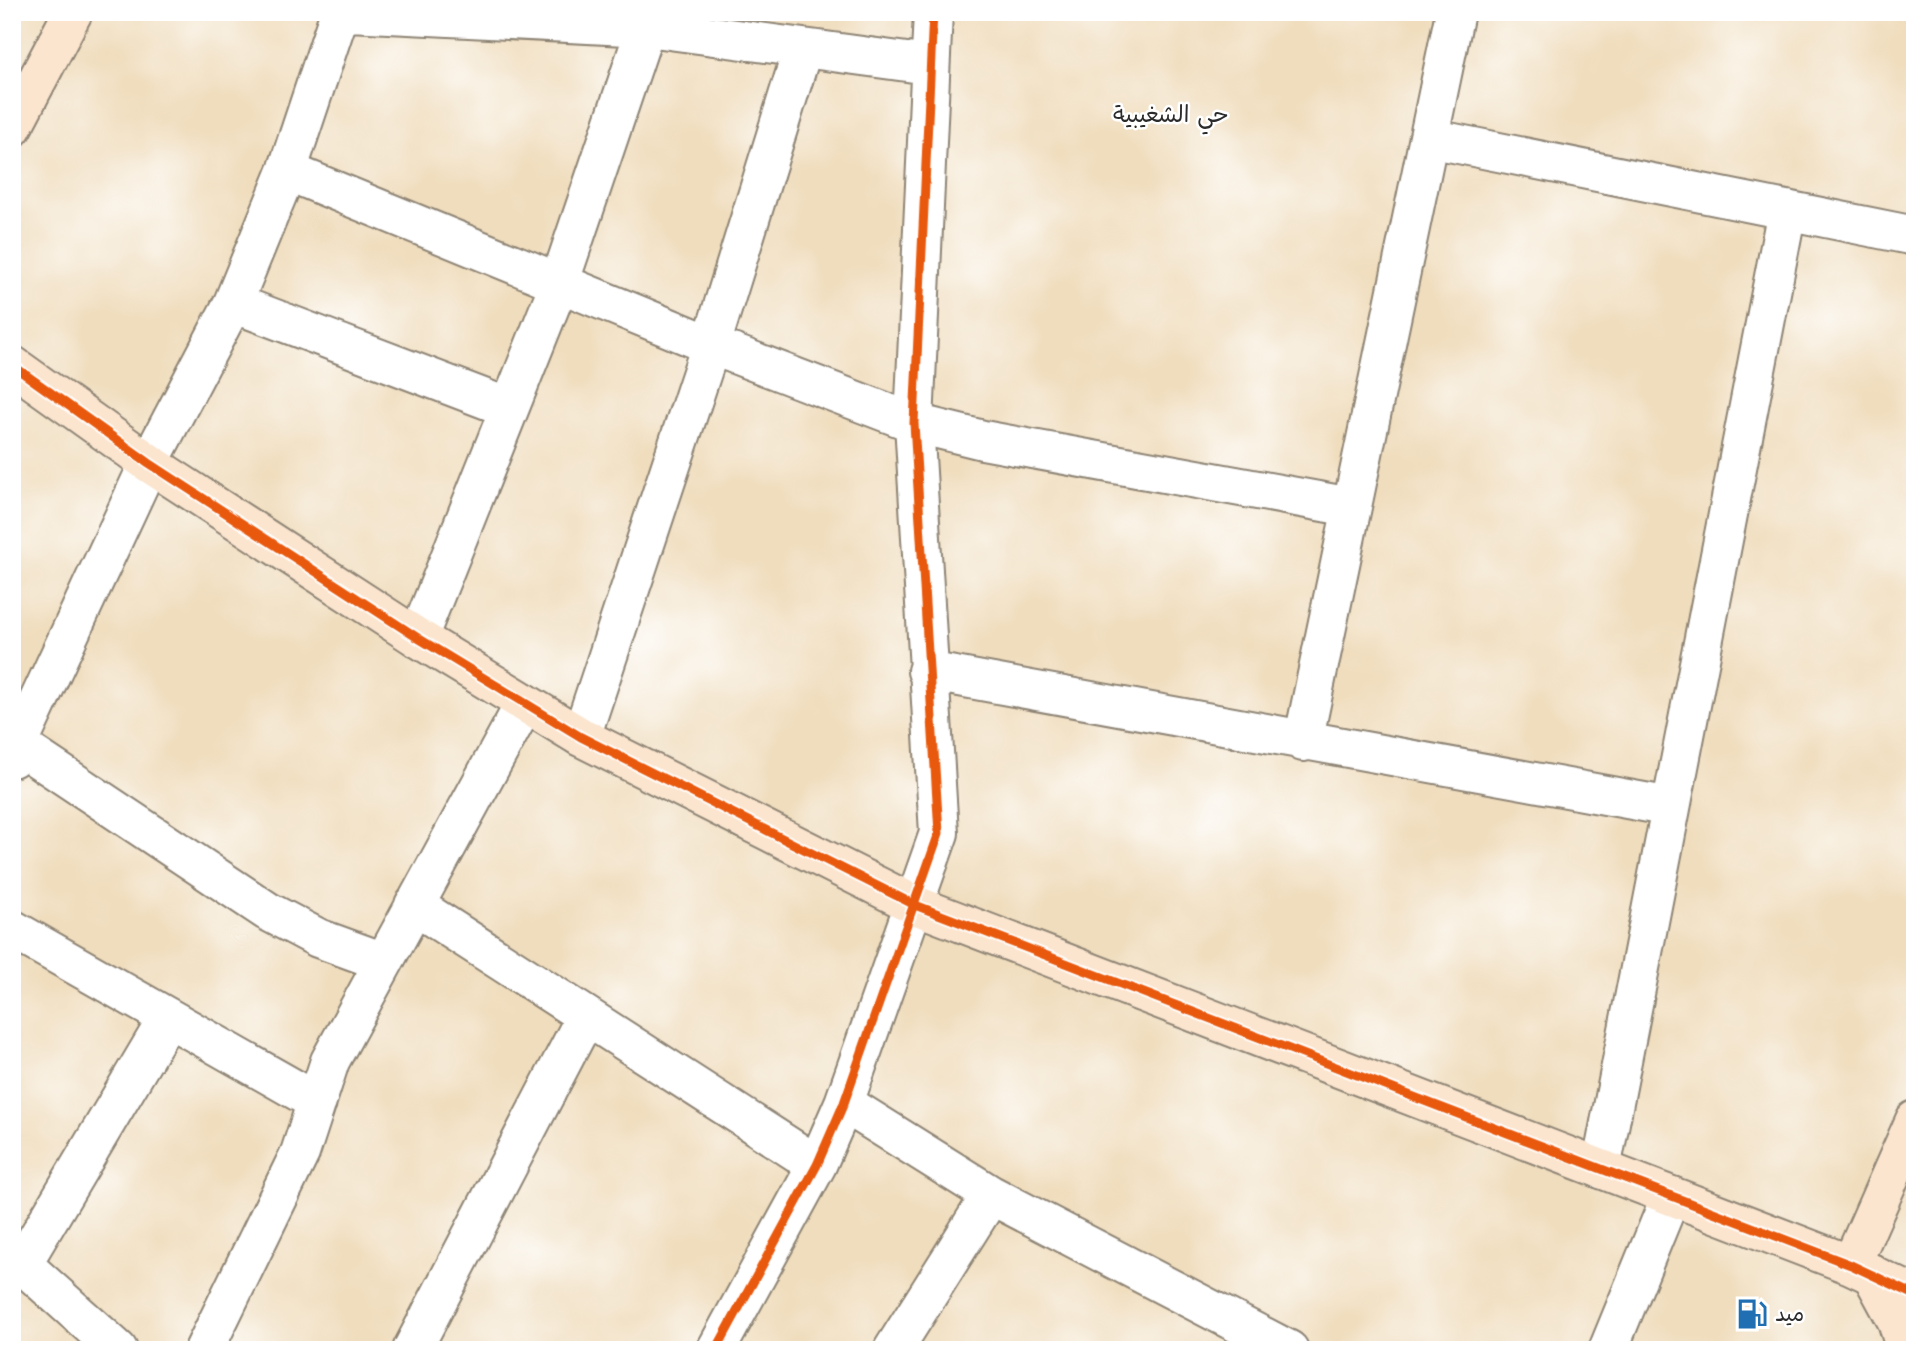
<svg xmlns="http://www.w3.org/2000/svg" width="1927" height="1362" viewBox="0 0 1927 1362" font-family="'Shantell Sans','Playpen Sans Arabic',sans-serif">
<rect width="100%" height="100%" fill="#fff"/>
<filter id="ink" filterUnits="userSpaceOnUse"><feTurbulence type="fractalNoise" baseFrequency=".0143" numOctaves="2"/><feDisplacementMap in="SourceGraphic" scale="14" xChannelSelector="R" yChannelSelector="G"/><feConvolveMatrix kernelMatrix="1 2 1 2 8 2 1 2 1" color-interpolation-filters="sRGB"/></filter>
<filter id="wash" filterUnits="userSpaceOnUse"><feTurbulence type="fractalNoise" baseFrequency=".00686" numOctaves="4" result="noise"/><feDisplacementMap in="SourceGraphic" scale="28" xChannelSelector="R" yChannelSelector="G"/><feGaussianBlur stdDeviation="1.57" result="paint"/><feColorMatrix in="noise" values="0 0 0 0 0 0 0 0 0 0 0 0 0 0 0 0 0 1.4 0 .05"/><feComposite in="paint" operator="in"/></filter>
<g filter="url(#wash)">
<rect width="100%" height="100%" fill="#f0ddbd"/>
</g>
<g filter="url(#ink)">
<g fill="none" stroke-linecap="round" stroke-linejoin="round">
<g stroke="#8e8474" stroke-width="42">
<path id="street" d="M349 12 647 27 929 65
M1429 138 1915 236
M287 171 711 345 914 423 983 440 1351 507
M233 303 509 408
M418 638 559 284 651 12
M927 671 1671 807
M581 737 711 345 803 48
M1303 742 1455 12
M18 745 267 911 318 938 384 962
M12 758 149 463 233 303 287 171 340 12
M414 905 817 1165
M12 929 317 1102
M844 1103 991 1195 1289 1350
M1601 1169 1787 210
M12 1255 118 1350
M22 1264 168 1018
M204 1350 300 1153 330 1061 525 703
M412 1350 586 1016
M716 1350 817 1165 844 1103 939 833 914 423 933 12
M893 1350 991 1195
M1608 1350 1671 1196"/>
</g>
<g stroke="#8e8474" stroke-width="42">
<path id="secondary" d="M12 128 73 12
M12 365 149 463 418 638 581 737 915 905 1851 1265 1915 1295
M1851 1265 1915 1120
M1871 1273 1897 1321 1906 1350"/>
</g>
<use href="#street" stroke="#fff" stroke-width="38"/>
<use href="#secondary" stroke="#fbe5cf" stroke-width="38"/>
<g stroke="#fff" stroke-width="13">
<path id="cycleway" d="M12 365 149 463 418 638 581 737 915 905 1851 1265 1915 1295
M716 1350 817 1165 844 1103 939 833 914 423 933 12"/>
</g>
<use href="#cycleway" stroke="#e8590c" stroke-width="9"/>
</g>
</g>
<defs>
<g id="fuel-bare" transform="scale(2.415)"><path d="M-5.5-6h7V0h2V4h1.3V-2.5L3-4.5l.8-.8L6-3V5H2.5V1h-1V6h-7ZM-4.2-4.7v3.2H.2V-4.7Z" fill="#1f6fb2" stroke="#fff" stroke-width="2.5" paint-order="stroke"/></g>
</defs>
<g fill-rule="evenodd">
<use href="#fuel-bare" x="1752" y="1314"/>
</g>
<g text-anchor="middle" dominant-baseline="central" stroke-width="5" stroke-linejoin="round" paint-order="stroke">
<g font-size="21" fill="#2b2b2b" stroke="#fff" text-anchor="start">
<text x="1775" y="1314">ميد</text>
</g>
<g font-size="23" fill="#2b2b2b" stroke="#fff">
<text x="1171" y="114">حي الشغيبية</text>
</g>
</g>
<rect width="1927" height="1362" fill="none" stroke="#fff" stroke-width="42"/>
</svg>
